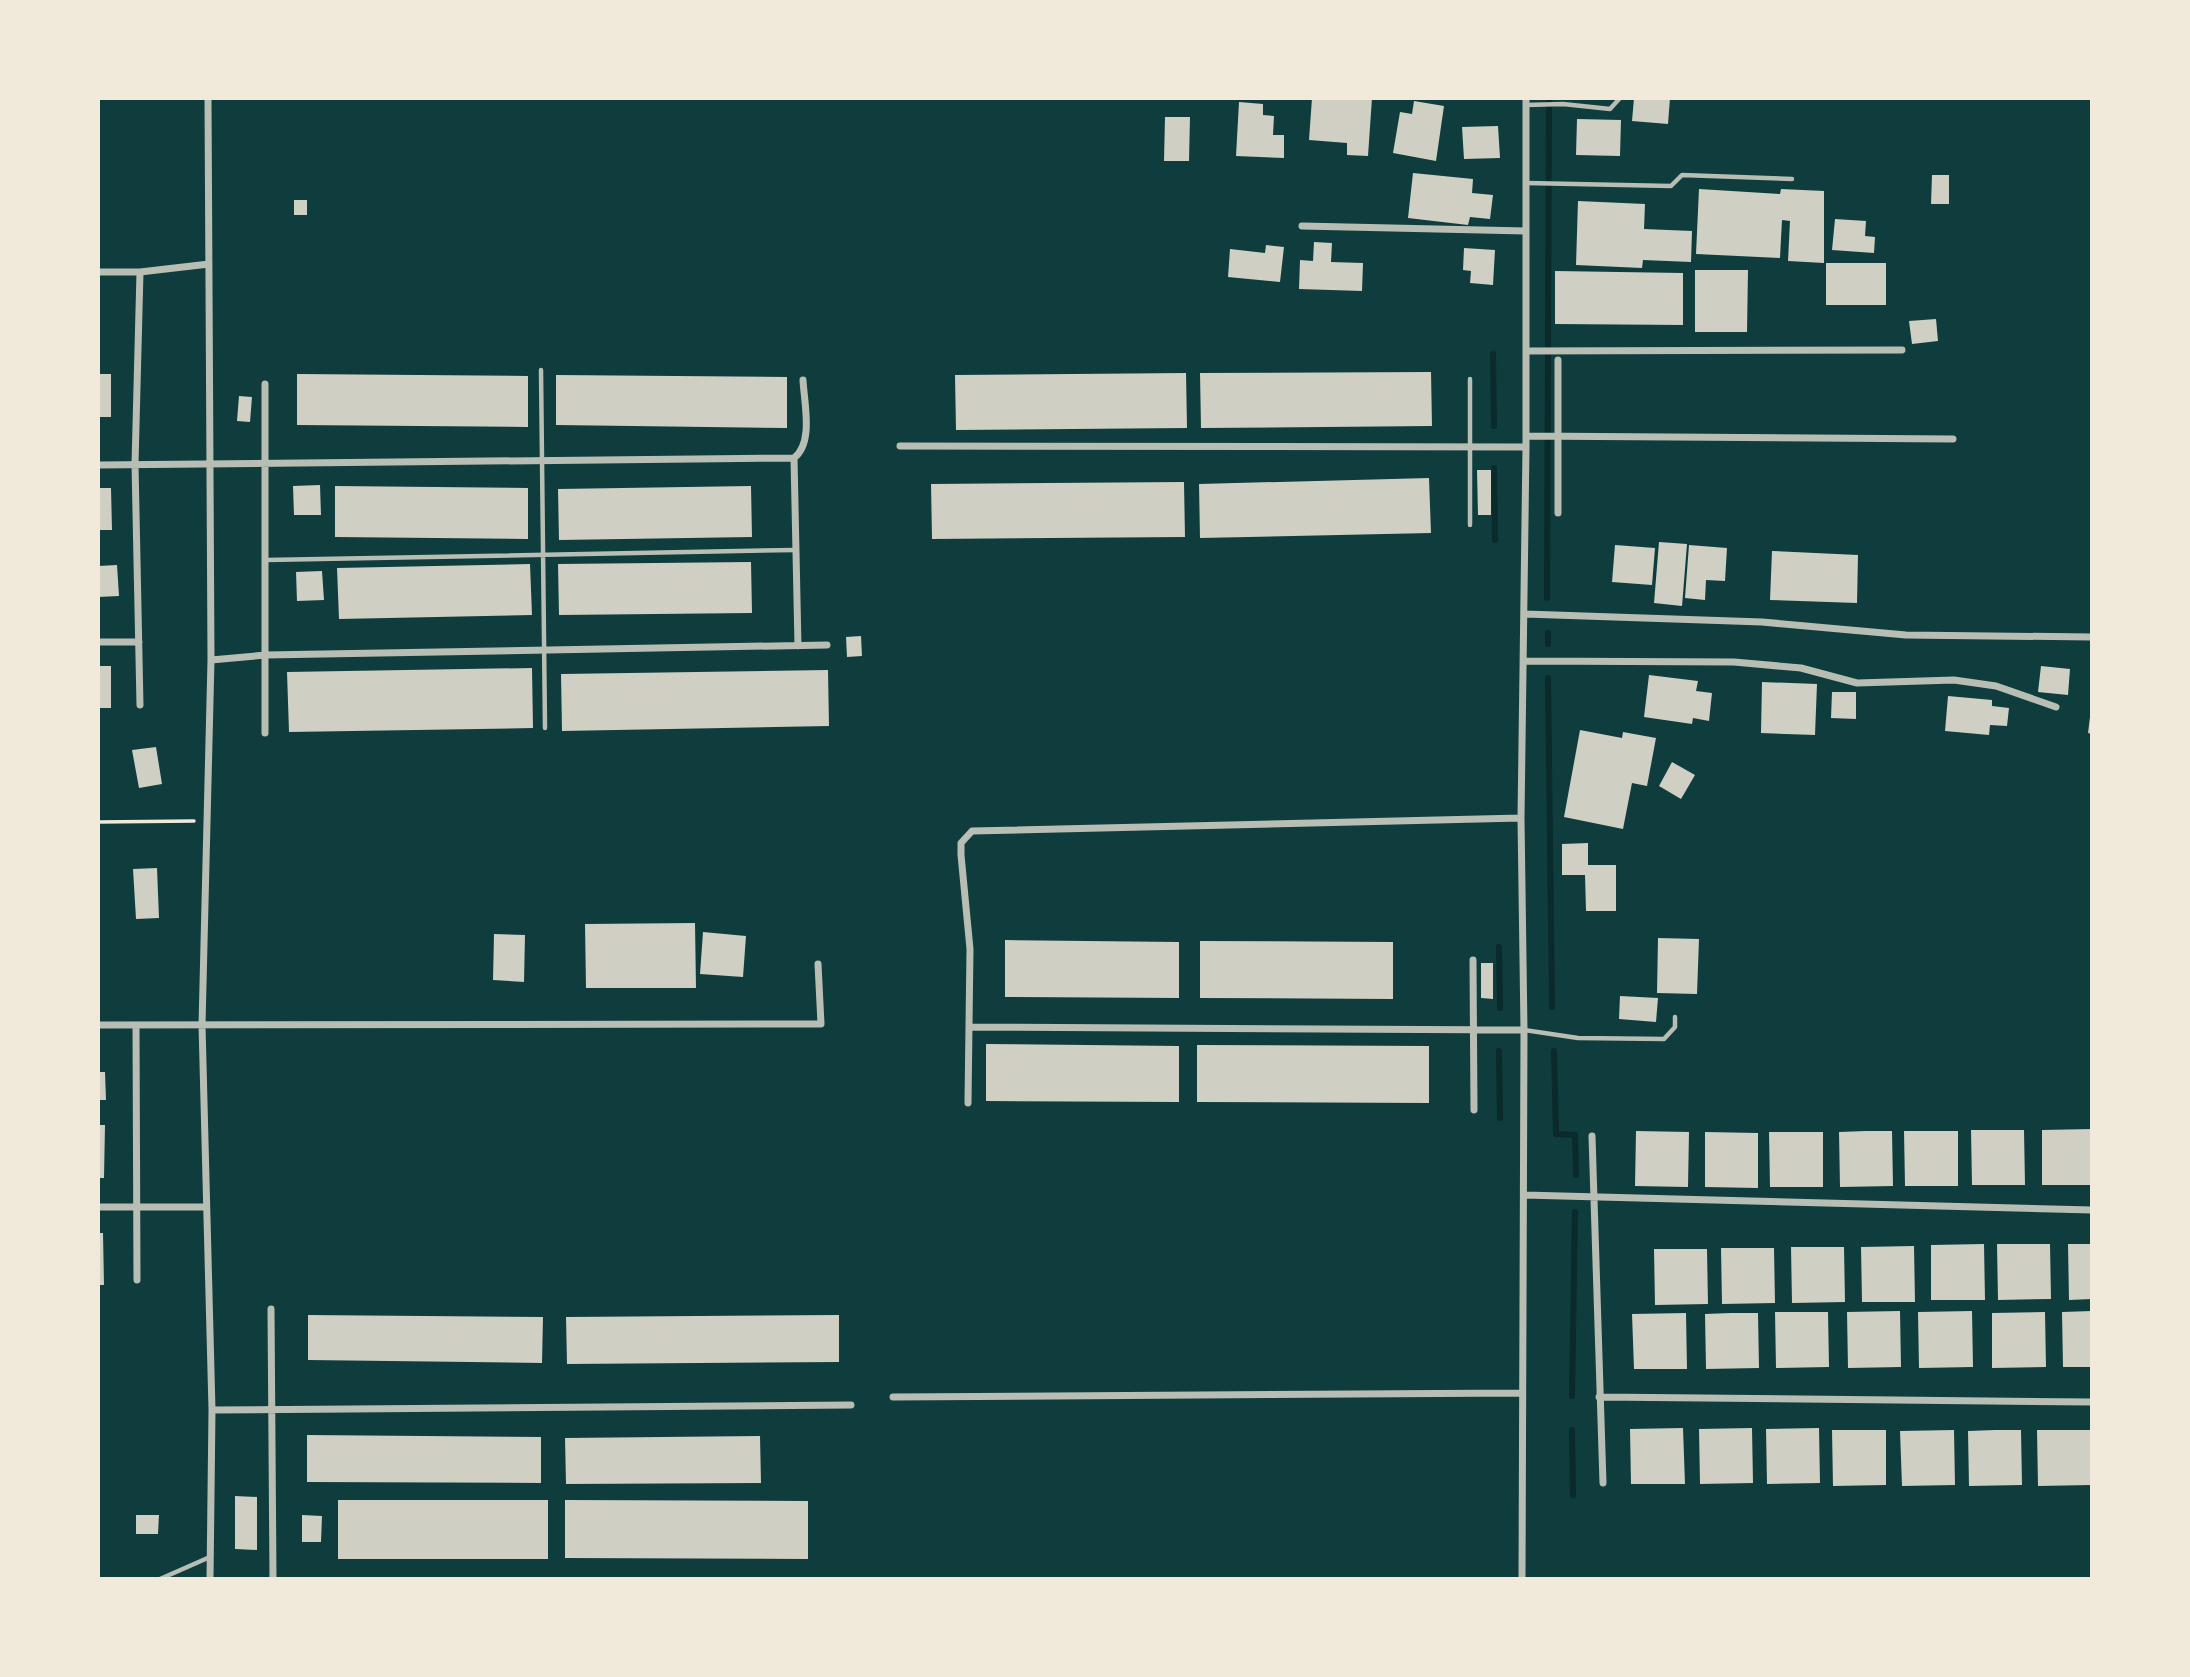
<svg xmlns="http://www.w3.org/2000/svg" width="2190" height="1677" viewBox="0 0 2190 1677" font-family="Mulish,sans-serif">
<rect width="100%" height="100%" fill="#0f3d3e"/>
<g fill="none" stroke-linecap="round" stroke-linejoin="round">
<path stroke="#0a2a2b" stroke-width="6" d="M1493 354 1494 426
M1494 468 1495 540
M1547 598 1549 98
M1548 644V633
M1548 678 1552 1007
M1499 947 1500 1008
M1499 1051 1500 1118
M1554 1051 1556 1134 1575 1135 1576 1175
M1572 1396 1575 1212
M1572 1430 1573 1495"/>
</g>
<path fill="#cfcfc3" d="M1312 98H1372L1368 156 1347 155V143L1309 140Z
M1634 98H1670L1668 124 1632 121Z
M1414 101 1444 106 1436 161 1393 153 1400 112 1412 114Z
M1239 102 1263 104V115L1274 116 1273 135H1284V158L1236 156Z
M1165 117H1190L1189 161H1164Z
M1577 119 1621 120 1620 156 1576 155Z
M1498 126 1500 158 1464 159 1462 127Z
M1413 173 1473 179 1472 193 1493 195 1490 219 1470 217 1468 225 1408 218Z
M1932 175H1949V204H1931Z
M1699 189 1780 194 1781 189 1824 191V263L1788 261 1790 221 1782 220 1780 258 1696 254Z
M294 200H307V215H294Z
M1578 201 1645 204 1644 229 1692 231 1691 262 1643 260 1642 268 1576 265Z
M1835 219 1866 221 1865 236 1875 237 1874 253 1832 250Z
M1314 242 1332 243 1331 262 1363 263 1362 291 1299 289 1300 260 1313 261Z
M1266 245 1284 247 1280 282 1228 277 1230 249 1265 253Z
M1464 248 1495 250 1493 285 1470 283 1471 271 1463 270Z
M1826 263H1886V305H1826Z
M1695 270H1748L1747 332H1695Z
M1555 271 1683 273V325L1555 324Z
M1936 319 1938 341 1912 344 1909 321Z
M1431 372 1432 426 1201 428 1200 373Z
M1186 373 1187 428 956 430 955 375Z
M98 374H111V417H98Z
M297 374 528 376V427L297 425Z
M556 375 787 377V428L556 425Z
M239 396 252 397 250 422 237 421Z
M1477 470H1491V515H1478Z
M1429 478 1431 533 1200 538 1199 484Z
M1184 482 1185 537 932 539 931 484Z
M320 485 321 515H294L293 486Z
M335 486 528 488V539L335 537Z
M751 486 752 537 559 540 558 489Z
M98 488H111L112 530H98Z
M1659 542 1687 544 1682 606 1654 603Z
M1615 545 1655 548 1652 585 1612 582Z
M1689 545 1727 548 1725 581 1706 580 1705 600 1685 598Z
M1772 551 1858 555 1857 603 1770 600Z
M751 562 752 613 559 615 558 564Z
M530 564 532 615 339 619 337 568Z
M117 565 119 596 98 597V566Z
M322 571 324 600 297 601 296 572Z
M861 636 862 656 847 657 846 637Z
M98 666H111V708H98Z
M2041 666 2070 669 2068 695 2038 692Z
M532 668 533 728 289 732 287 672Z
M828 670 829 726 562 731 561 674Z
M1649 675 1698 681 1696 691 1712 693 1709 721 1693 718 1692 724 1644 717Z
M1762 682 1817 684 1815 735 1761 733Z
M1832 692H1856V719L1831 718Z
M1948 696 1992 700V706L2009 708 2007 726 1990 725 1989 735 1945 731Z
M2090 717H2092V734L2088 733Z
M1580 730 1622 738 1623 732 1656 738 1647 786 1632 783 1623 829 1564 817Z
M156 747 162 784 139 788 132 750Z
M1672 762 1695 775 1681 799 1659 786Z
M1588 843V865H1616V911H1586L1585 875H1562V844Z
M157 868 159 918 136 919 133 869Z
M695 923 696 988H586L585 924Z
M703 932 746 936 743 977 700 974Z
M494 934 525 935 524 982 493 980Z
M1658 938 1699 939 1697 994 1657 993Z
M1005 940 1179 942V998L1005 997Z
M1200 941 1393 942V999L1200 998Z
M1481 963H1493V999L1481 998Z
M1620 996 1658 998 1656 1022 1619 1019Z
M986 1044 1179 1046V1102L986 1101Z
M1197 1045 1429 1046V1103L1197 1102Z
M98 1072H105L106 1100H98Z
M98 1125H105L104 1178H98Z
M2092 1129V1185H2042V1130Z
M1971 1130H2024L2025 1185H1972Z
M1636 1131 1689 1132 1688 1187 1635 1186Z
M1866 1131H1892L1893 1186 1840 1187 1839 1132Z
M1904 1131H1958V1186H1905Z
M1705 1132 1758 1133V1188L1705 1187Z
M1769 1132H1823V1187H1770Z
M98 1233H103L104 1285H98Z
M1984 1244 1985 1300H1931V1245Z
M1997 1244H2050L2051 1299 1998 1300Z
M2068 1244H2092V1299L2069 1300Z
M1914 1246 1915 1302H1862L1861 1247Z
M1791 1247H1844L1845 1302 1792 1303Z
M1721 1248H1774L1775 1303 1722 1304Z
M1654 1249H1707L1708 1304 1655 1305Z
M1900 1311 1901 1367 1848 1368 1847 1312Z
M1972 1311 1973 1367 1919 1368 1918 1312Z
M2092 1311V1367H2063L2062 1312Z
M1775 1312H1828L1829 1367 1776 1368Z
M2045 1312 2046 1367 1992 1368V1313Z
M1686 1313 1687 1369H1634L1632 1314Z
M1731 1313H1758L1759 1368 1706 1369 1705 1314Z
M308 1315 543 1317 542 1363 308 1360Z
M839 1315V1362L567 1364 566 1317Z
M1683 1428 1685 1484H1631L1630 1429Z
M1752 1428 1753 1483 1700 1484 1699 1429Z
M1819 1428 1820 1483 1767 1484 1766 1429Z
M1832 1430H1886V1485L1833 1486Z
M1954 1430 1955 1485 1902 1486 1900 1431Z
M1995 1430H2021L2022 1485 1969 1486 1968 1431Z
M2037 1430H2090L2091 1485 2038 1486Z
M307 1435 541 1437V1483L307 1482Z
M760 1436 761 1483 566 1484 565 1438Z
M235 1496 257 1497V1550L235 1549Z
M338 1500H548V1559H338Z
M565 1500 808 1501V1559L565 1558Z
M136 1515H159L158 1534H136Z
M302 1515 322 1516 321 1542H302Z"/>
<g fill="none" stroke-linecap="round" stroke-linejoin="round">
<path stroke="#f1e9da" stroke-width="3.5" d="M98 822 194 821"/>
<path stroke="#b8beb3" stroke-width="4.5" d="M1526 105 1563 104 1610 109 1620 98
M1526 183 1671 186 1682 175 1792 179
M541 370 545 728
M1470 379V525
M266 560 795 550
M1524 1030 1578 1038 1664 1039 1675 1027V1017
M160 1579 210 1557"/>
<path stroke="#b8beb3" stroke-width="7" d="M208 98 211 660 202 1025 212 1410 210 1579
M1302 226 1526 231
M98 272H140L209 264
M1526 351 1902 350
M265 384V733
M1526 436 1953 439
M900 446 1526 447
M794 458 798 646
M98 465 794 458C814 443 804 402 803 380
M1558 513V360
M1525 614 1762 622 1906 635 2092 637
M98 642H139
M211 660 266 655 827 645
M1524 661 1734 662 1801 668 1857 683 1954 680 1996 686 2056 707
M140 705 135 464 140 272
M1473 960 1474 1110
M98 1025 821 1024 818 964
M136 1025 137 1280
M969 1027 1524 1030
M968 1103 970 949 961 855V843L972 831 1521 818
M1592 1136 1603 1483
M1524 1195 2092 1210
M98 1207H205
M271 1309 273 1579
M893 1397 1522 1393
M1599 1397 2092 1402
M212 1410 851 1405
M1522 1579 1524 1030 1521 818 1526 447V98"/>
</g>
<rect width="2190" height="1677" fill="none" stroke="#f1e9da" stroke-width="200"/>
</svg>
